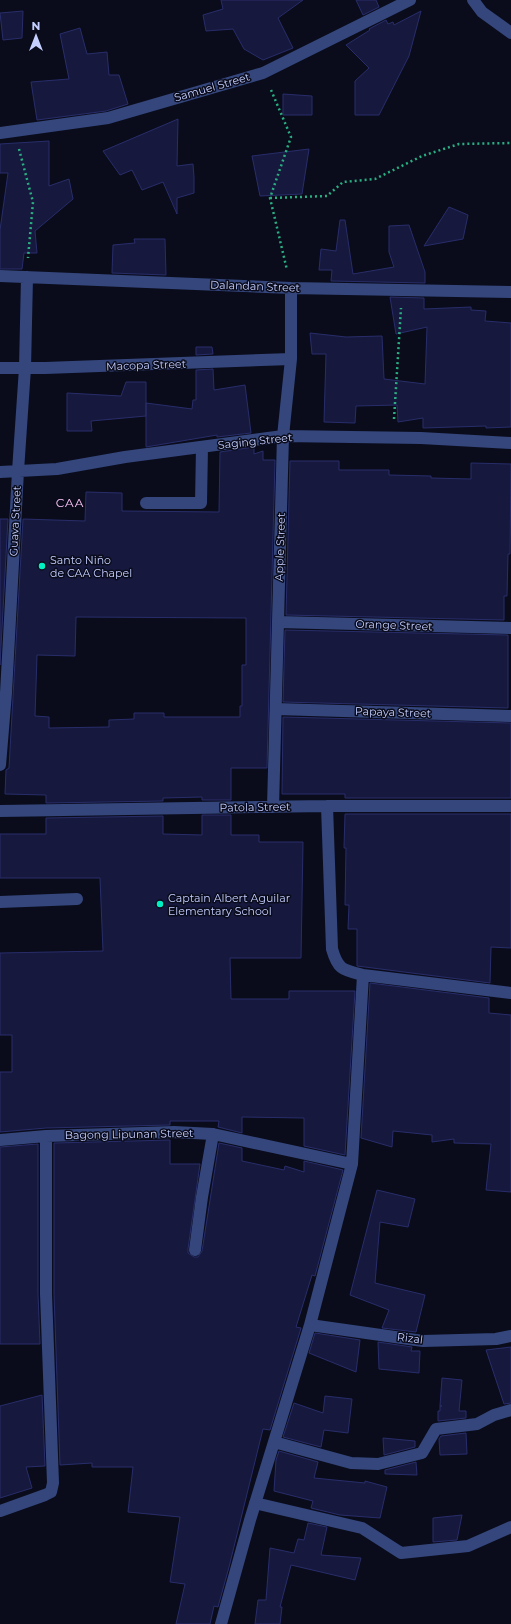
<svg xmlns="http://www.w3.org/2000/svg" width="511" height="1624" viewBox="0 0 511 1624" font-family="Montserrat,sans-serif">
<rect width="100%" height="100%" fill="#0a0c1c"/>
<path fill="#16193d" stroke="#282d6a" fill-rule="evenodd" d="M221 0H303L278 18 293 48 263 60 244 49 233 29 206 31 203 15 223 9Z
M356 0H376L379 7 363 15Z
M23 11 22 38 3 40 0 13Z
M421 11 409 56 379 115H355V81L369 68 346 45 370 30 369 29 386 20 388 24 393 22 394 25Z
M80 28 87 54 107 52 109 75H119L128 104 106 111 37 120 31 82 69 79 60 34Z
M283 94 312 96V115H283Z
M178 119 177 166 193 164 194 177V193L177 198V214L163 182 142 190 132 170 120 175 103 151Z
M49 141V186L69 179 73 199 35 231 37 253H24L22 269H0V230L8 173H0V144Z
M309 149 302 194 260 196 252 156Z
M449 207 468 215 463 239 424 246Z
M340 220H345L353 274 394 267 389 252V226L409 225 425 272V283L331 281 332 270H319L321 249 336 251Z
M134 239H165L166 275 112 273 113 245 135 243Z
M390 297 424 298V309L471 307V310L486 311 485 321 511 323V427L486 428V426L423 428V418L398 422 397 405 356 406 355 423 324 422 326 354H312L310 333 346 337 382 336 384 379 425 384 427 327 396 334Z
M196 347H212L213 354 196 355Z
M213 369 214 390 245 385 251 433 217 437V435L146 447V403L192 409 193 400H196V370Z
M126 382H146V416L91 421 92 431H67V393L121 396Z
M254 447V454L263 451V460H275L267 768H231V800H202V797L163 798V801L46 803V795L5 794 6 770 9 768 23 519 85 521 86 492 122 493V511L219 512 220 452ZM76 617 246 618V665H242V706H240V717H164V713H134V719L109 720V727L49 728V717L35 716 37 655 75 656Z
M290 461H339V470H389V475L431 476V478L471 479V463L511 464 510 554H508L507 596H504V620L286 615Z
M0 519H8L0 665Z
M285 630 508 635V708L283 702Z
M283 717 511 723V798H345V794H282Z
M345 814H511V948L491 947 490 983 357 966V929H348L349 905H345L346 848H344Z
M202 815H231V835H259V842H303L301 958H230L231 999H289V991H355L345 1155 304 1146V1118L242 1117V1133L218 1127 219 1121H170V1125L46 1128 0 1132V1072H12V1035H0V953L103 951 100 878H0V834H46V818L163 816V834L202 835Z
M370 983 489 998V1013L511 1015V1192L486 1190 491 1144 454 1143V1139L432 1142V1135L393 1131 392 1147 361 1138Z
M170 1140V1164H200L188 1249V1253L194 1257H198L202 1251 219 1143 242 1148V1161L284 1170 285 1166 304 1172V1161L343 1170 315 1276 312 1275 296 1327 301 1328 270 1430 263 1429 229 1567 218 1607 214 1606 210 1624H176L185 1584 170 1582 180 1517 128 1512 133 1467H92V1463L60 1465 54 1294V1143Z
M38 1144V1294L40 1344H0V1147Z
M377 1190 415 1199 408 1227 380 1222 375 1283 425 1295 416 1332 382 1328 389 1310 350 1295Z
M315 1333 360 1340 356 1372 309 1353Z
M378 1342 412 1347 411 1351H420L419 1373 379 1369Z
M511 1347V1403L504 1404 486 1350Z
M442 1378 462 1380 459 1411H466V1418L438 1421V1411H440V1406H442H440Z
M42 1395 45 1466 26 1467 32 1488 0 1498V1406Z
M325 1396 352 1399 348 1433 324 1430 321 1447 283 1437 294 1403 323 1413Z
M466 1433 467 1454 440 1455 439 1439 441 1436Z
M383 1438 415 1441V1447L384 1455Z
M279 1451 318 1462 314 1478 365 1483V1481L387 1487 380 1518 340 1515 311 1508 313 1501 274 1491 276 1460Z
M416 1462 417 1475 385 1474V1470Z
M462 1515 457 1540 433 1542V1518Z
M308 1523 327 1527 321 1555 361 1558 355 1580 291 1565 280 1607H282L280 1624H255L258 1600H266L270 1548 294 1553 298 1539 304 1540Z"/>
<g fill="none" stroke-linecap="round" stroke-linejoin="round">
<path stroke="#29af81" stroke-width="2.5" stroke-dasharray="2 3" stroke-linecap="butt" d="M271 90 291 137 270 198 287 270
M19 149 33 202 28 258
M270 198 327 196 343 182 375 179 422 156 459 144 511 143
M394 419 401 308"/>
<path stroke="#34467c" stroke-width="12" d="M473 0 482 12 511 33
M0 133 108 118 263 73 410 0
M0 276 291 288 511 292
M0 368H45L291 359
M0 472 57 469 125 457 283 436 421 438 511 443
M146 503H201L202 447
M278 622 511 628
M276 709 511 716
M0 765 6 693 18 471 25 368 27 277
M327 806 332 949C338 970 343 970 363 975L511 993
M273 807 283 436 291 359V288
M0 811 327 806H511
M0 902 77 899
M0 1140 46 1136 174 1132 213 1134 352 1164
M195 1250 202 1197 213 1134
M310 1325 423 1341 496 1339 511 1336
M274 1442 351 1463 378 1464 422 1453 436 1429 477 1424 494 1415 511 1410
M255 1503 362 1528 401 1553 468 1546 511 1527
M0 1511 45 1495 51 1492 53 1483 46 1294V1136
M221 1624 250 1520 310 1325 352 1164 363 975"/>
</g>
<g fill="#00f0c3" stroke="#0a0c1c" stroke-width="1.5">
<circle cx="42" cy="566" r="4"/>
<circle cx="160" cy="904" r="4"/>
</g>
<g text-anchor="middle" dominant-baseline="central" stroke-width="3" stroke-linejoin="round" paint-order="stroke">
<g font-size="11" fill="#c5cfff" stroke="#0a0c1c">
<text transform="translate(212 87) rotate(-16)">Samuel Street</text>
<text transform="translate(255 286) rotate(2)">Dalandan Street</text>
<text transform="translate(146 365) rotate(-2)">Macopa Street</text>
<text transform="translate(255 441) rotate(-6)">Saging Street</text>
<text transform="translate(15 521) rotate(-87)">Guava Street</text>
<text transform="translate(280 547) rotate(-88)">Apple Street</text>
<text transform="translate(394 625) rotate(2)">Orange Street</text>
<text transform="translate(393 712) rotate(2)">Papaya Street</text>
<text transform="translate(255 807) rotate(-1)">Patola Street</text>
<text transform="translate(129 1134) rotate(-1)">Bagong Lipunan Street</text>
<text transform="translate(410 1338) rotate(7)">Rizal</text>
</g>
<g font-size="11" fill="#c5cfff" stroke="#0a0c1c" text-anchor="start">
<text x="50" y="560">Santo Niño<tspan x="50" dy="13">de CAA Chapel</tspan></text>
<text x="168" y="898">Captain Albert Aguilar<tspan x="168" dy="13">Elementary School</tspan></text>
</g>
<g font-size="12" letter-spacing="1" fill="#ffc7fb" stroke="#0a0c1c">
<text x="70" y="502">CAA</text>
</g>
</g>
<g transform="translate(36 36)" stroke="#0a0c1c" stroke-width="3" paint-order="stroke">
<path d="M0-3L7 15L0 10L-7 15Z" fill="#c5cfff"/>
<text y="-6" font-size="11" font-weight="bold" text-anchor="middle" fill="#c5cfff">N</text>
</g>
</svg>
